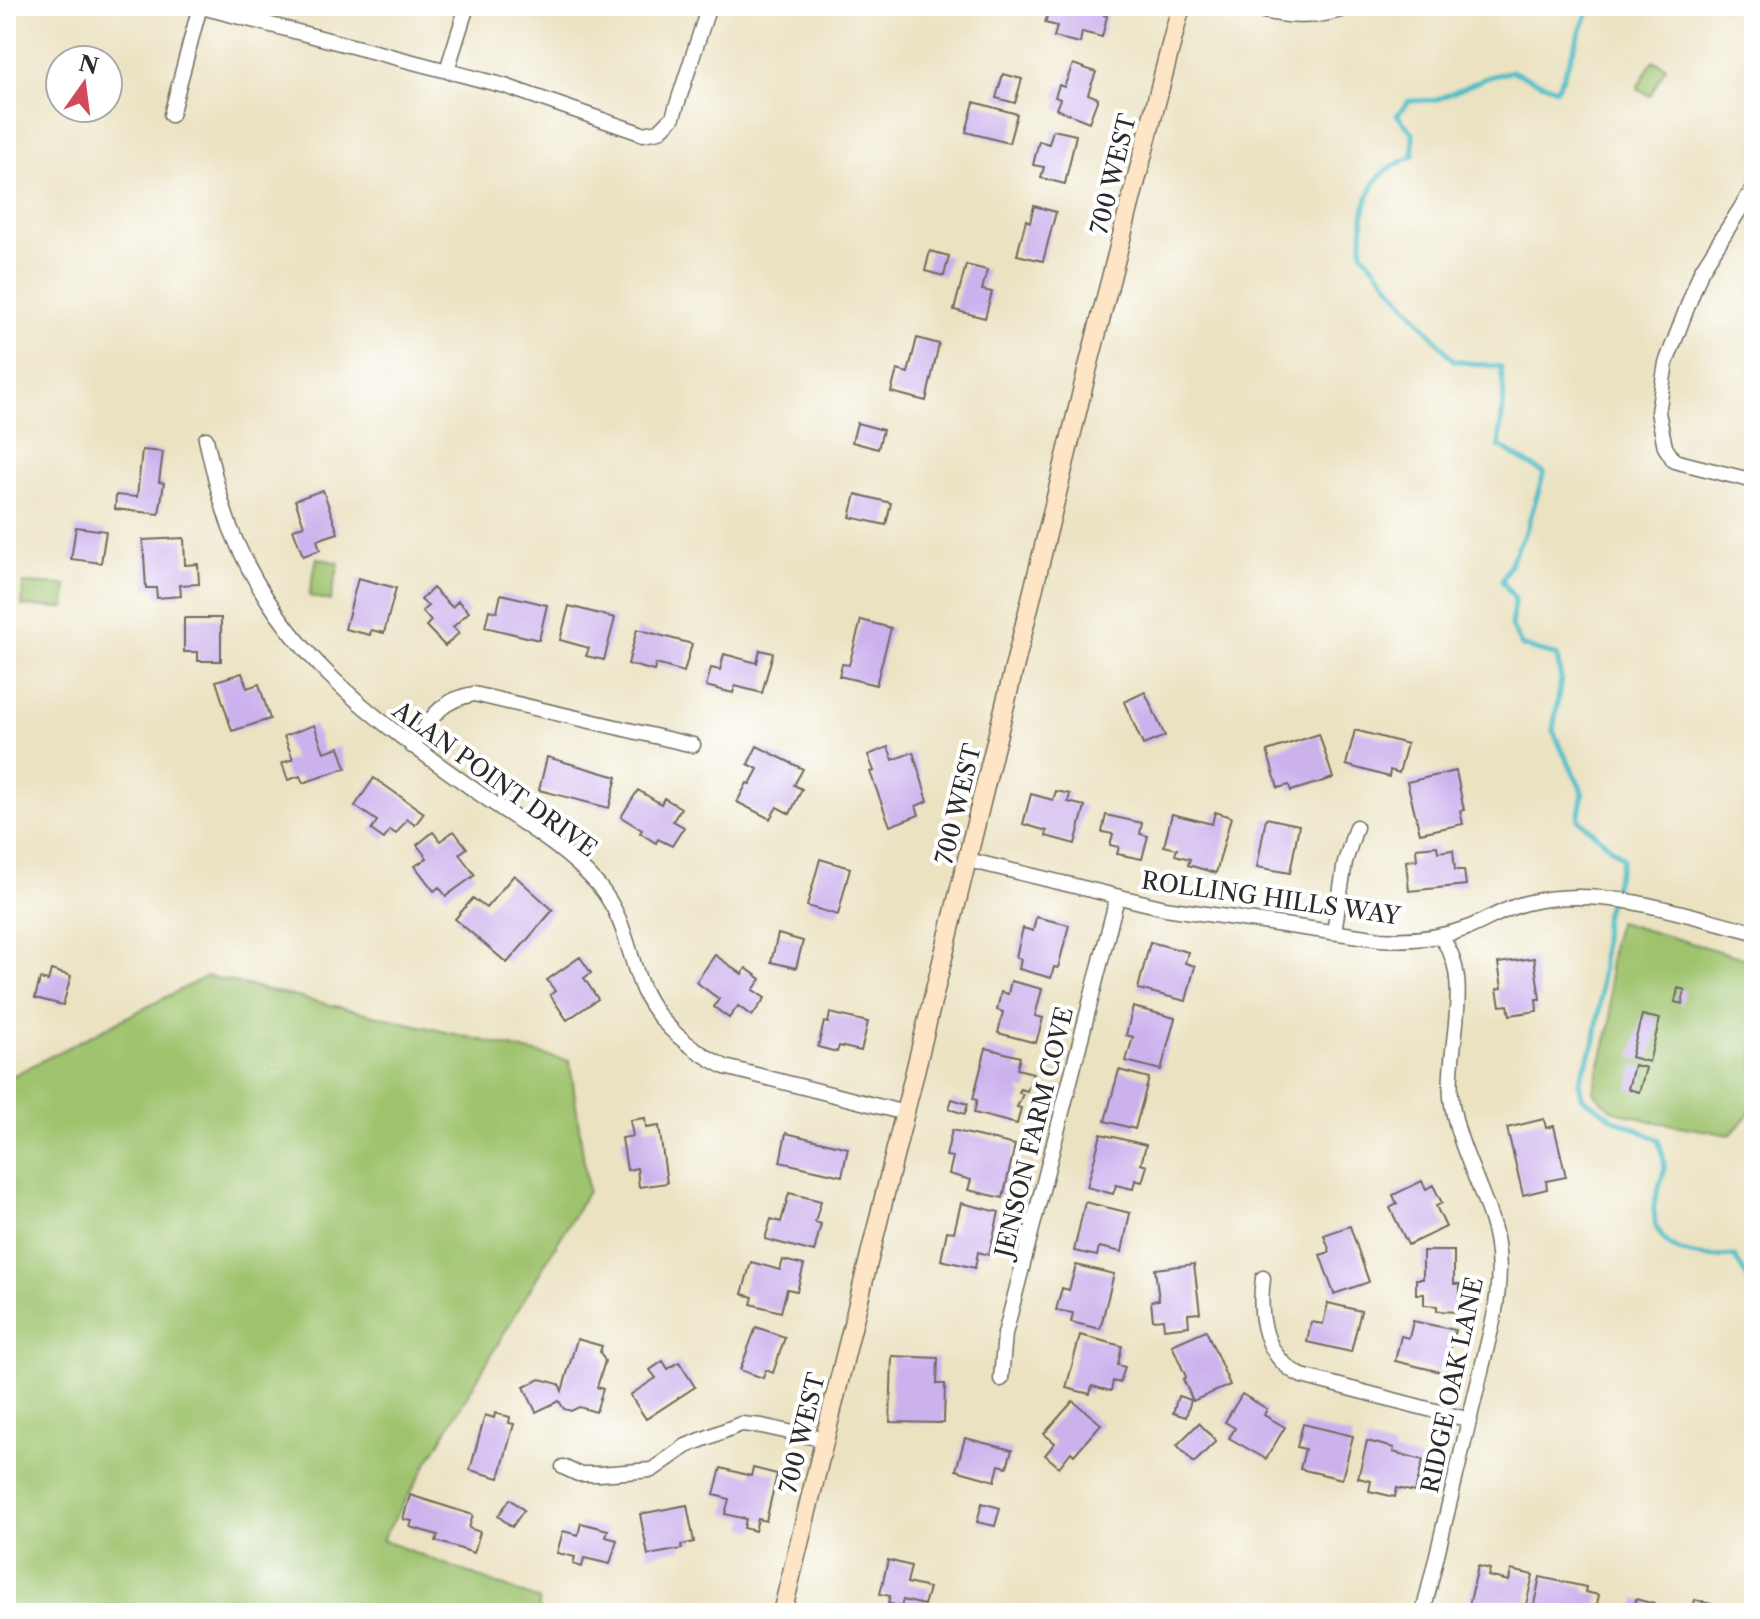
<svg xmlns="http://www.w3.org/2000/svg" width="1760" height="1619" viewBox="0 0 1760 1619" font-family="'Libre Caslon Text',serif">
<rect width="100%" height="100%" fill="#fff"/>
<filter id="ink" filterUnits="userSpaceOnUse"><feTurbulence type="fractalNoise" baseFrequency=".0125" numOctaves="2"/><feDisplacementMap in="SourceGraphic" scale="16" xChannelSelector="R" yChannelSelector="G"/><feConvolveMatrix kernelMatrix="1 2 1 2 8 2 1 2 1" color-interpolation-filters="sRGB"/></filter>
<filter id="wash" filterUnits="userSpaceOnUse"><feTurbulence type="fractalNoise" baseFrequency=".006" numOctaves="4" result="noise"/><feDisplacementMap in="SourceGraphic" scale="32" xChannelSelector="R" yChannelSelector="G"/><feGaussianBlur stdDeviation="1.8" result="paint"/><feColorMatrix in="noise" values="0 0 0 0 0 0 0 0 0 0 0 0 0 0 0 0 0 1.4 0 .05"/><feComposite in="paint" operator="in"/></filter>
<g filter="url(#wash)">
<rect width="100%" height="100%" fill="#ebe2c1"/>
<path fill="#9fc36d" stroke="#65774c" stroke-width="2" d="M1653 60 1666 67 1650 96 1637 88Z
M317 558 339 563 330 601 309 596Z
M23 583 67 585 65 608 22 606Z
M1618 922 1754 961V1108L1730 1135 1651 1121 1611 1110 1593 1091 1611 1022 1609 969 1612 943Z
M207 976 570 1061 588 1191 382 1540 539 1600V1613H6V1079Z"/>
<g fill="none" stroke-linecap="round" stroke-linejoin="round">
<path stroke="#4fbdc6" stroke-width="5" d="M1590 6 1563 77 1556 89 1512 71 1486 78 1436 100 1409 101 1397 115 1413 133V156C1405 161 1391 165 1384 172 1361 194 1362 224 1362 252L1454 361 1501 367 1504 397 1499 446 1544 473 1527 528 1502 581 1515 599 1511 626 1522 646 1557 656 1561 679 1553 731 1583 793 1578 819 1623 858 1604 919 1600 1005 1594 1044 1579 1082 1582 1097 1614 1119 1658 1139C1660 1146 1664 1155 1664 1163 1666 1178 1653 1194 1654 1211 1656 1256 1700 1259 1734 1256L1754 1288"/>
</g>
<g id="blocks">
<path fill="#ccb2ed" d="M1050 6H1106L1104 15 1107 16 1102 37 1082 32 1080 43 1054 37 1057 26 1045 23Z
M1073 64 1096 72 1088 94 1098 98 1089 122 1056 109 1060 99 1055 97 1059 85 1064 87Z
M1003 74 1022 79 1015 103 996 98Z
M974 102 1017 114 1009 143 966 132Z
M1053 130 1076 135 1065 184 1041 178 1044 167 1033 165 1039 141 1049 144Z
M1034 206 1056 212 1043 261 1017 255 1026 220 1030 222Z
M930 251 949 256 944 276 925 271Z
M966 265 987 270 982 290 992 292 985 318 954 310Z
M917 338 939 344 926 401 891 392 897 370 908 373Z
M857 423 883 430 878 449 852 442Z
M142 450 163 452 159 482 164 483 159 514 115 509 116 495 137 497Z
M323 490 338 533 317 540 320 550 303 556 293 529 304 526 295 500Z
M856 494 891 503 886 525 850 517Z
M76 527 106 531 101 563 71 559Z
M184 538 185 565 198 564 199 584 180 585 181 596 157 598 156 588H146L143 540Z
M358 578 396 588 384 633 371 630 370 635 345 629Z
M433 588 452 607 458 601 469 612 453 627 459 633 445 646 426 626 431 621 422 611 428 606 421 600Z
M501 594 547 605 539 640 485 627 489 610 497 612Z
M569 606 615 618 604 660 586 656 589 648 560 640Z
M184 618H221V661H198V652H184Z
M861 620 891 628 876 685 839 676 842 664 849 665Z
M637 629 692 644 684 672 656 664 654 671 628 664Z
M760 650 773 653 762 693 735 686 733 693 706 686 711 668 720 670 724 654 757 663Z
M242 673 247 688 259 684 270 719 232 731 216 681Z
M1145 692 1165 736 1143 745 1124 702Z
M314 725 324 752 339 747 346 768 303 783 300 776 288 780 282 763 293 759 284 736Z
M1355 730 1407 744 1399 773 1390 770 1389 777 1346 765Z
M1319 734 1333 778 1291 791 1289 785 1278 788 1267 751Z
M757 746 803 769 794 785 802 789 790 814 777 807 770 819 737 802 747 783 750 784 758 769 748 764Z
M888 747 893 760 913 752 928 801 916 806 919 815 890 826 870 772 874 771 868 755Z
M547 757 617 777 609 808 539 790Z
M1456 771 1464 810 1460 811 1463 824 1420 833 1407 782Z
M374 778 424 813 415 825 407 819 396 834 390 830 384 839 371 830 377 821 355 806Z
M638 790 661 804 664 798 681 808 673 821 684 827 672 846 658 839 656 843 640 833 642 830 621 817Z
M1056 791 1070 794 1068 802 1085 806 1075 844 1046 836 1047 831 1023 824 1031 794 1053 800Z
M6 800 13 823 6 825Z
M1215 812 1231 817 1216 873 1188 865 1190 859 1175 855 1177 849 1164 846 1172 814 1212 824Z
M1106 815 1142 823 1140 834 1148 836 1142 859 1117 854 1119 847 1110 845 1113 834 1102 832Z
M1266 818 1299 825 1290 873 1257 867Z
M454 831 467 848 459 854 475 875 446 896 439 887 434 891 415 866 427 858 417 845 433 832 440 841Z
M1437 846 1438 852 1453 850 1455 870H1464L1466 885 1409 891 1406 861 1417 860 1416 848Z
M820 859 850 868 838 915 807 906Z
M514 875 553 910 507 963 455 919 473 898 486 908Z
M1036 917 1069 925 1058 968 1054 967 1051 978 1019 969 1021 959 1016 957 1023 928 1033 931Z
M778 934 803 941 796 968 771 962Z
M1150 942 1188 952 1185 963 1195 966 1186 1001 1138 989Z
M715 955 742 974 746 968 761 979 753 990 765 998 752 1016 738 1006 729 1018 714 1007 719 999 696 982Z
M580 957 591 973 584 978 598 999 567 1020 550 995 555 991 547 980Z
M1534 958 1540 999H1536L1537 1011 1510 1015 1508 1005 1500 1006 1497 989 1502 988 1498 963Z
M51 970 71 976 63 1005 35 998 40 979 48 981Z
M1011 981 1042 989 1035 1016 1043 1018 1036 1043 998 1033 1003 1012 997 1010 1001 992 1008 994Z
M1678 988 1685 990 1682 1004 1675 1002Z
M1133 1007 1175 1018 1161 1070 1126 1061 1133 1037 1126 1035Z
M830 1013 868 1022 861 1051 839 1046 837 1052 818 1047 824 1022 828 1023Z
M1642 1015 1660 1019 1649 1062 1631 1057Z
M986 1048 1020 1057 1017 1069 1033 1073 1027 1091 1020 1089 1019 1093 1023 1094 1017 1107 1021 1108 1017 1124 974 1113 977 1100 973 1099Z
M1634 1065 1646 1068 1639 1092 1628 1089Z
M1119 1070 1149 1078 1135 1129 1105 1121Z
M952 1099 968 1104 965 1114 949 1109Z
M645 1118 646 1128 659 1126 667 1183 639 1187 637 1168 627 1170 622 1138 633 1136 630 1120Z
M1544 1119 1546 1128 1554 1126 1566 1177 1546 1181 1547 1189 1523 1195 1507 1128Z
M952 1130 1015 1145 1003 1198 968 1190 971 1180 949 1174 953 1157 946 1156Z
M786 1133 848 1148 842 1176 780 1162Z
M1101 1134 1146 1145 1141 1164 1147 1166 1142 1182 1135 1180 1133 1189 1116 1185 1113 1194 1087 1187Z
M1422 1181 1426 1189 1433 1185 1442 1203 1436 1206 1446 1227 1408 1245 1390 1208 1397 1204 1393 1195Z
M789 1193 821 1201 815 1222 821 1224 814 1252 765 1239 771 1219 781 1222Z
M1085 1202 1130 1213 1122 1252 1099 1247 1097 1256 1074 1251Z
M961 1203 999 1212 989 1255 978 1252 975 1268 941 1260 947 1231 954 1232Z
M1350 1226 1369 1282 1334 1294 1320 1255 1330 1252 1324 1235Z
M1423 1251H1454V1284H1460V1312L1437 1311V1306L1424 1305V1294H1416V1279H1423Z
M783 1260 804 1265 797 1291 787 1289 781 1312 751 1304 753 1297 742 1294 751 1262 780 1270Z
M1194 1264 1200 1313 1188 1314 1189 1326 1164 1329 1163 1319 1153 1320 1151 1301 1159 1300 1155 1269Z
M1076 1265 1114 1274 1100 1329 1071 1322 1073 1313 1056 1310 1062 1288 1069 1290Z
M1328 1303 1361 1311 1351 1352 1307 1342 1311 1322 1323 1324Z
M1413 1321 1455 1330 1445 1373 1395 1361 1401 1336 1409 1338Z
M756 1327 785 1337 773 1373 766 1370 763 1378 740 1370Z
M1206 1330 1230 1385 1193 1401 1183 1379 1186 1377 1172 1345Z
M1080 1335 1122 1346 1118 1365 1125 1367 1120 1383 1113 1381 1111 1391 1092 1386 1090 1394 1066 1388Z
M577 1339 602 1346 600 1352 605 1361 597 1387 603 1389 596 1412 579 1407 571 1411 564 1409 559 1401 536 1412 524 1387 540 1379 559 1384 562 1391Z
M892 1356 938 1358 937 1384H945L944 1423 890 1422Z
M663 1361 668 1369 679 1362 695 1387 646 1419 630 1395 656 1378 650 1370Z
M1242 1394 1267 1409 1264 1415 1285 1427 1266 1459 1229 1438 1235 1428 1225 1422Z
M1178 1396 1191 1400 1186 1417 1173 1413Z
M1073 1401 1101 1424 1074 1455 1071 1452 1059 1467 1045 1455 1055 1443 1044 1434Z
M495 1413 510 1417 509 1423 514 1424 499 1478 470 1470 485 1415 494 1418Z
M1199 1423 1216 1441 1194 1463 1177 1445Z
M1303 1424 1353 1436 1342 1479 1300 1469 1305 1449 1297 1447Z
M965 1438 1012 1450 1007 1467 999 1465 995 1481 956 1470Z
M1367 1441 1394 1448 1393 1452 1423 1460 1415 1492 1397 1488 1395 1497 1369 1491 1371 1481 1358 1478Z
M721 1468 751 1476 753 1468 777 1474 766 1521 758 1519 755 1531 744 1528 746 1519 725 1514 729 1499 714 1495Z
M410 1495 473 1515 469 1528 480 1532 474 1553 436 1541 438 1535 410 1527 412 1521 403 1519Z
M510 1499 524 1510 512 1527 498 1516Z
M982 1503 1000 1508 995 1526 977 1522Z
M687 1505 694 1542 681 1545 682 1549 648 1555 640 1514Z
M581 1523 608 1530 606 1537 617 1540 610 1564 584 1558 582 1567 573 1564 575 1557 557 1553 563 1531 578 1535Z
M888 1560 911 1566 907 1583 929 1588 924 1605 903 1600 901 1607 888 1603 890 1596 880 1594Z
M1478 1566 1490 1569 1488 1576 1509 1581 1511 1570 1533 1575 1524 1613H1497L1469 1606Z
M1540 1577 1586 1587 1585 1592 1599 1595 1595 1613H1532Z
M1636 1599 1654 1604 1652 1613H1613L1615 1603 1634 1608Z
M1695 1600 1744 1612V1613H1692Z"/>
</g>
</g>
<g filter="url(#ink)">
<use href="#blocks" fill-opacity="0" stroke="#6e6b60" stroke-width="2"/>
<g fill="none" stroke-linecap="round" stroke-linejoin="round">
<g stroke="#6e6b60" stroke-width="17">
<path id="street" d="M198 6 505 86 643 134 659 131 673 117 709 6
M1242 6C1281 16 1314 22 1352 6
M447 70 467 6
M171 115 200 6
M1754 187 1701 271 1666 363 1658 412 1665 447 1674 461 1754 481
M206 439C213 469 219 498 230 527 278 650 370 716 473 789 515 819 564 846 598 885 626 918 627 952 643 990 660 1026 690 1049 725 1067L905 1113
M412 746C431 719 439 700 474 694L693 745
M968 860 1165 908 1380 939C1411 941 1441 938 1470 927 1489 919 1506 908 1526 903 1603 884 1680 914 1754 932
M1334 932 1345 862 1356 827
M1263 1278C1258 1316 1264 1358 1302 1376L1470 1420
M1001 1379 1005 1334 1117 898
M563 1467 578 1474H599L652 1470 686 1446 741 1424 762 1426 825 1440
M1423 1613 1494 1317C1500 1284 1502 1251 1491 1219 1478 1178 1456 1141 1451 1097 1446 1050 1476 973 1439 936"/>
</g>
<g stroke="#6e6b60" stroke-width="21">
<path id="secondary" d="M782 1613 1088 367 1181 6"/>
</g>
<use href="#street" stroke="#fff" stroke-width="14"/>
<use href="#secondary" stroke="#fde5c5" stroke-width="18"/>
</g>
</g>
<g text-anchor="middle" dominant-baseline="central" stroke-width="8" stroke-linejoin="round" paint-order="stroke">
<g font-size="24" fill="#2b2b2b" stroke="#fff">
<text transform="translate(1113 174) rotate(-76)">700 WEST</text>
<text transform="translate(495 779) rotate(36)">ALAN POINT DRIVE</text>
<text transform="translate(958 804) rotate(-76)">700 WEST</text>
<text transform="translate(1271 898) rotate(8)">ROLLING HILLS WAY</text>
<text transform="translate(1034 1132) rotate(-76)">JENSON FARM COVE</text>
<text transform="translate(1452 1385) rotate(-78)">RIDGE OAK LANE</text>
<text transform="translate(802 1433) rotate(-76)">700 WEST</text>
</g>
</g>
<rect width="1760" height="1619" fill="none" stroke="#fff" stroke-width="32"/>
<g transform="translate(84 84) rotate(14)"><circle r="38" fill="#ffffff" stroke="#aaaaaa" stroke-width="2"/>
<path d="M0-6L14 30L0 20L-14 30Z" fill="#d1495b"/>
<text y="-12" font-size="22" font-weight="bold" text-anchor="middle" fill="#2b2b2b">N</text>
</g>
</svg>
